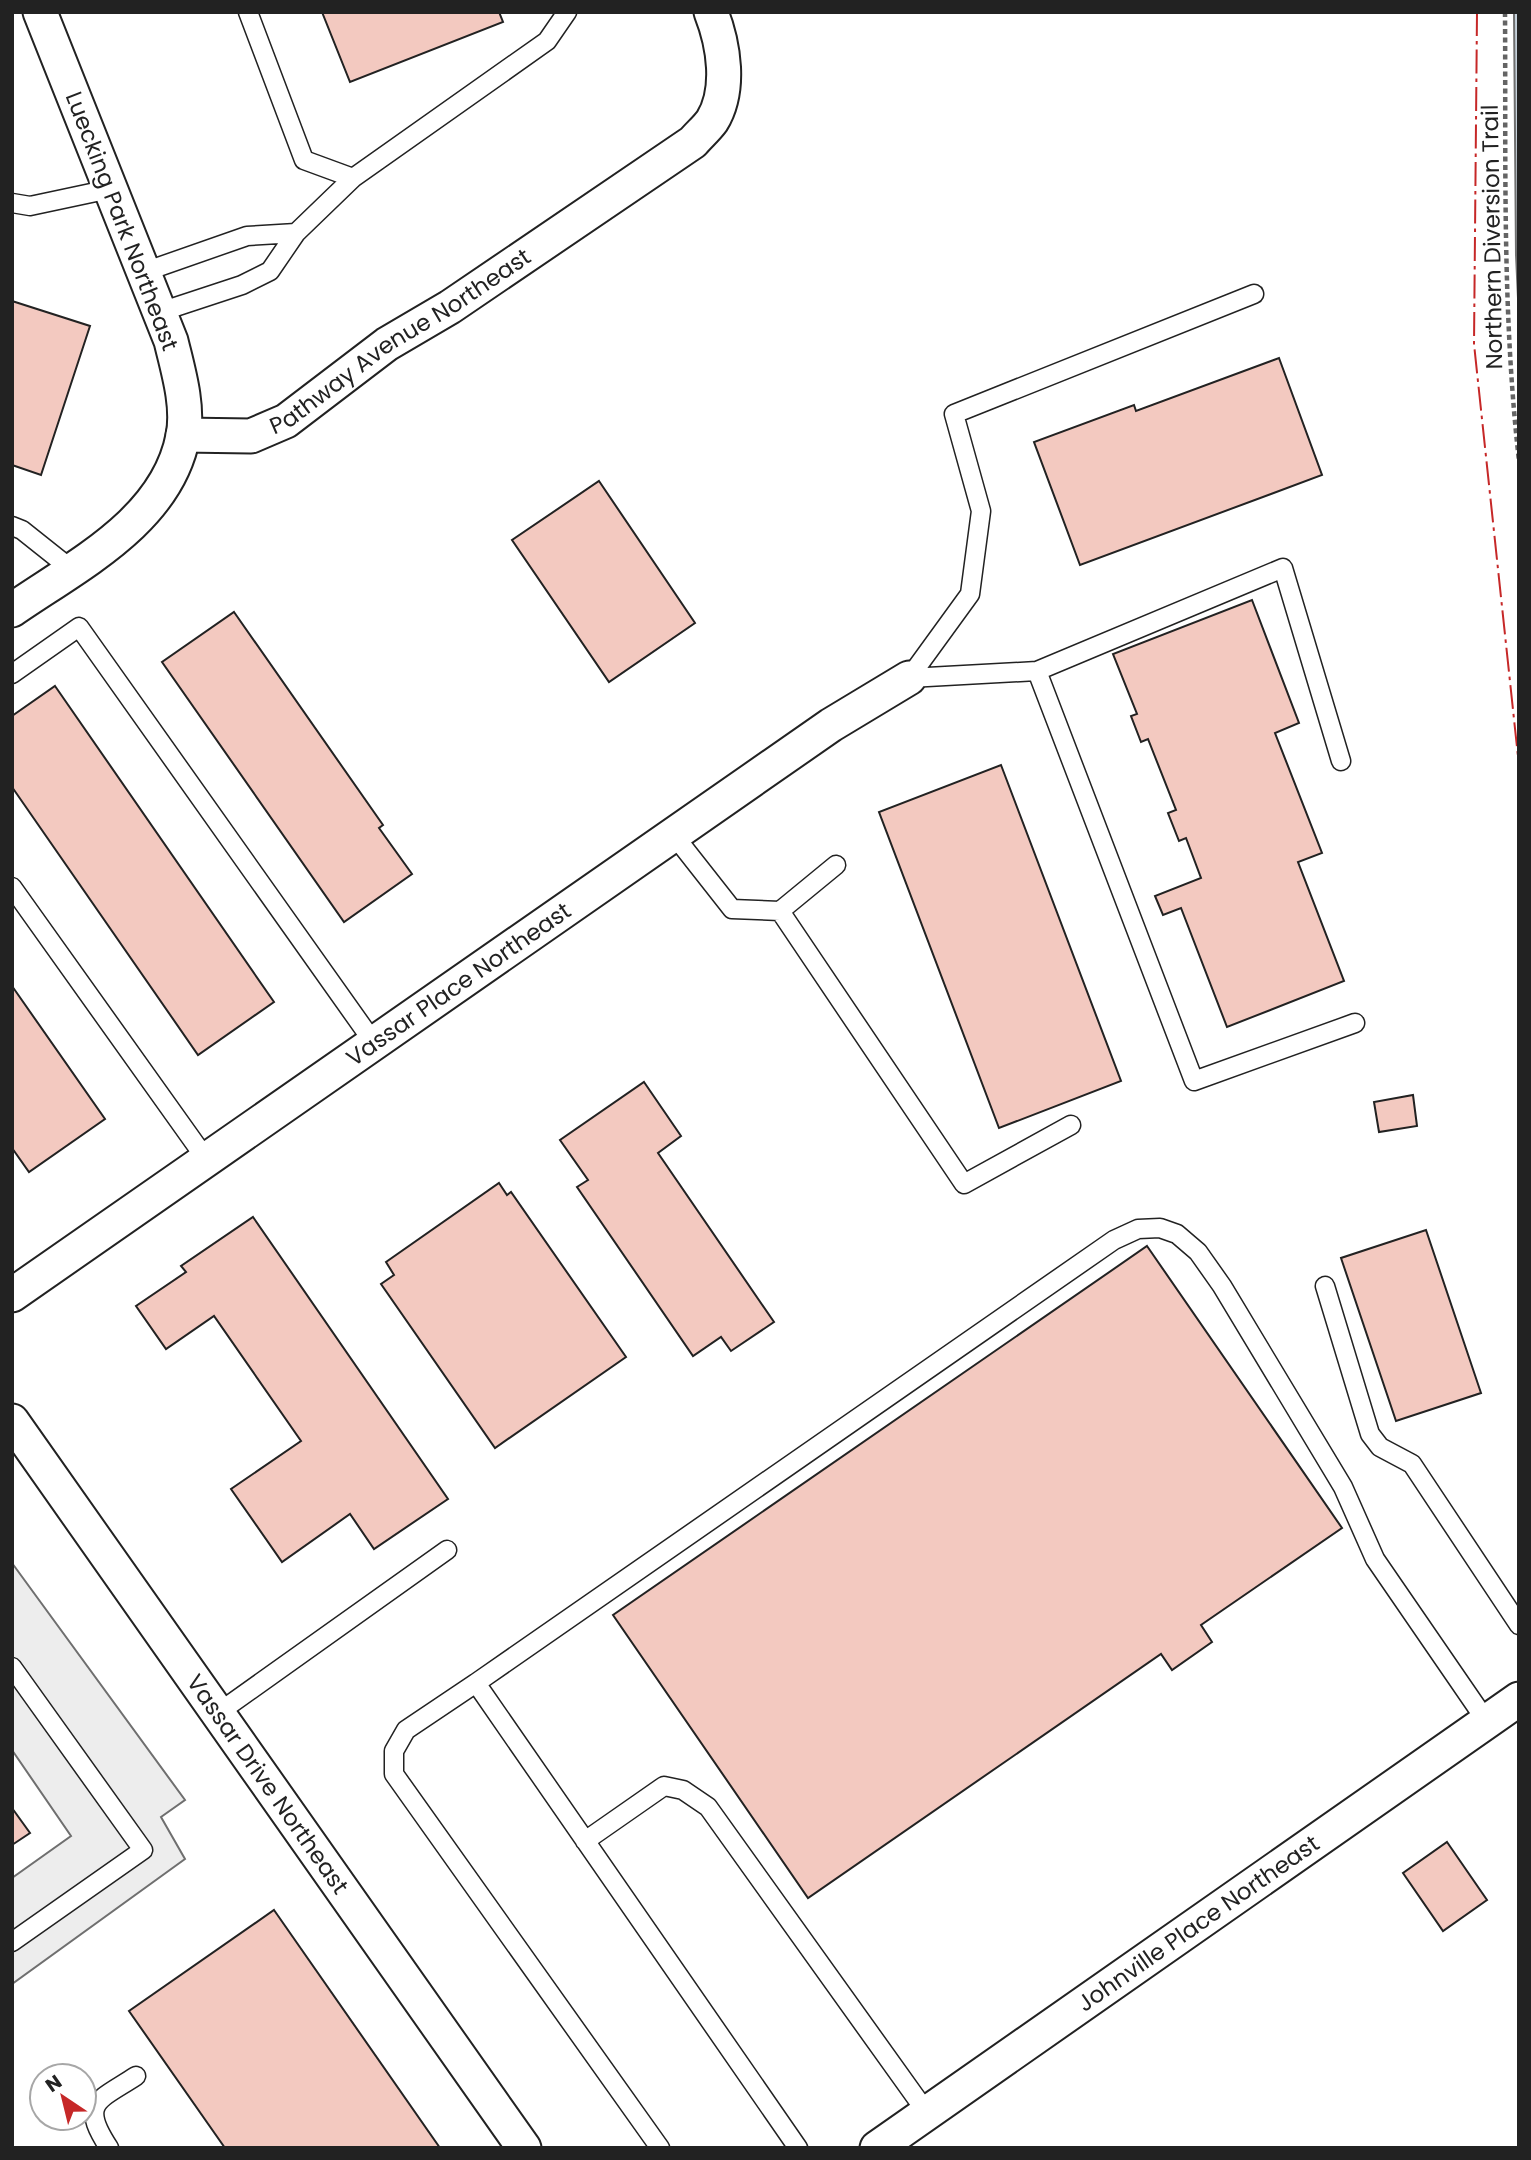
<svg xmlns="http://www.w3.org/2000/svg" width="1531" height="2160" viewBox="0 0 1531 2160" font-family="Poppins,sans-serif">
<rect width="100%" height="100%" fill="#fff"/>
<path fill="#ededed" stroke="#6f6f6f" stroke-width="2" d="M12 1563 185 1800 161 1817 185 1859 12 1984V1878L71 1836 12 1750Z"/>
<path fill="#c7d3dd" stroke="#6f6f6f" stroke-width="2" d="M1514 12H1519V320L1516 255Z"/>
<path fill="#f3c9c0" stroke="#222" stroke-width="2" d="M322 12H499L503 22 350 82Z
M12 301 90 326 41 475 12 465Z
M1279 358 1322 475 1080 565 1034 442 1134 405 1136 411Z
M599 481 695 623 609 682 512 540Z
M1252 600 1299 723 1275 733 1322 853 1298 862 1344 981 1227 1027 1181 908 1163 915 1155 896 1201 878 1186 838 1179 841 1168 813 1176 810 1148 739 1141 742 1131 716 1137 714 1113 654Z
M234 612 383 825 379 828 412 874 344 922 162 662Z
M55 686 274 1002 198 1055 12 787V716Z
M1001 765 1121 1081 999 1128 879 812Z
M12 986 105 1119 29 1172 12 1148Z
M644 1082 681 1136 658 1153 774 1322 731 1351 721 1337 693 1356 577 1187 588 1180 560 1140Z
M1413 1095 1417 1126 1379 1132 1374 1102Z
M499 1183 507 1195 511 1192 626 1357 495 1448 381 1284 394 1275 386 1262Z
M253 1217 448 1499 374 1549 350 1514 282 1562 231 1489 301 1441 214 1316 166 1349 136 1306 186 1272 181 1266Z
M1426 1230 1481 1393 1396 1421 1341 1258Z
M1147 1246 1342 1528 1201 1625 1212 1642 1172 1670 1161 1654 808 1898 613 1615Z
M12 1808 30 1833 12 1845Z
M1447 1842 1487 1900 1443 1931 1403 1873Z
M274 1910 440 2148H225L129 2011Z"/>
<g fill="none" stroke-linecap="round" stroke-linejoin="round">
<g stroke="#222" stroke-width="21">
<path id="service" d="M248 12 304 160 353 178 547 41 567 12
M12 203 30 206 110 189
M144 272 247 236 296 233
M160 312 242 285 270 271 296 233 353 178
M12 526 22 530 71 569
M1037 671 1283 568 1341 761
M12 674 79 627 374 1043
M909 678 1037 671 1194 1081 1355 1023
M909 678 970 594 981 511 954 414 1254 294
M673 834 732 909 780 911 836 865
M12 887 206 1159
M780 911 964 1184 1071 1125
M1325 1286 1370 1434 1380 1447 1412 1464 1519 1625
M12 1667 143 1850 12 1942
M476 1683 1114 1240 1138 1229 1160 1228 1177 1234 1198 1252 1222 1286 1343 1487 1375 1559 1487 1722
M218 1713 447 1550
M585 1841 664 1786 683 1790 708 1807 927 2113
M109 2148C79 2102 98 2101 136 2076
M660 2148 394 1774V1751L406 1730 476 1683 798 2148"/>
</g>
<g stroke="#222" stroke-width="37">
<g id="minor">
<path id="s1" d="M183 435 251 436 286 421 387 344 450 307 693 142C699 135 707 128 712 121 731 90 724 45 711 12"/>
<path d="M12 610C77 565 167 521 183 436 189 406 178 370 171 341L40 12"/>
<path id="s2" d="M12 1295 831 725 909 678"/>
<path id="s3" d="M12 1421 524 2148"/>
<path id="s4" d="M877 2148 1519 1699"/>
</g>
</g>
<path stroke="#646464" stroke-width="4.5" stroke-dasharray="5 3.5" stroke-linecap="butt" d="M1505 12C1506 161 1502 312 1519 461"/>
<use href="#service" stroke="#fff" stroke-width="18"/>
<use href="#minor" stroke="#fff" stroke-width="33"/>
<path stroke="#c62828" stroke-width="2" stroke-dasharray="24 5 3.5 5" stroke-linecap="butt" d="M1477 12 1474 344 1519 766"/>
</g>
<g text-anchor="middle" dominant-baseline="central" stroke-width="5" stroke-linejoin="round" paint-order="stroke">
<g font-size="23" fill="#222" stroke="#fff">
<text transform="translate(122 221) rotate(69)">Luecking Park Northeast</text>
<text transform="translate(1492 237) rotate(-91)">Northern Diversion Trail</text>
<text stroke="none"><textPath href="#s1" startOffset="245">Pathway Avenue Northeast</textPath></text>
<text stroke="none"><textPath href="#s2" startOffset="544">Vassar Place Northeast</textPath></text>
<text stroke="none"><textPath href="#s3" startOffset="444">Vassar Drive Northeast</textPath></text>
<text stroke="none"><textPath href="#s4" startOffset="392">Johnville Place Northeast</textPath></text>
</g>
</g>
<rect width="1531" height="2160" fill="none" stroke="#222222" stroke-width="28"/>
<g transform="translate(63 2097) rotate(325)"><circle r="33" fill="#ffffff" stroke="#a7a7a7" stroke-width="2"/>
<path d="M0-5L12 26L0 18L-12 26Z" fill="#c62828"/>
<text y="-10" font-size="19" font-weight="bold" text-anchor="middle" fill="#222222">N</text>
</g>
</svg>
